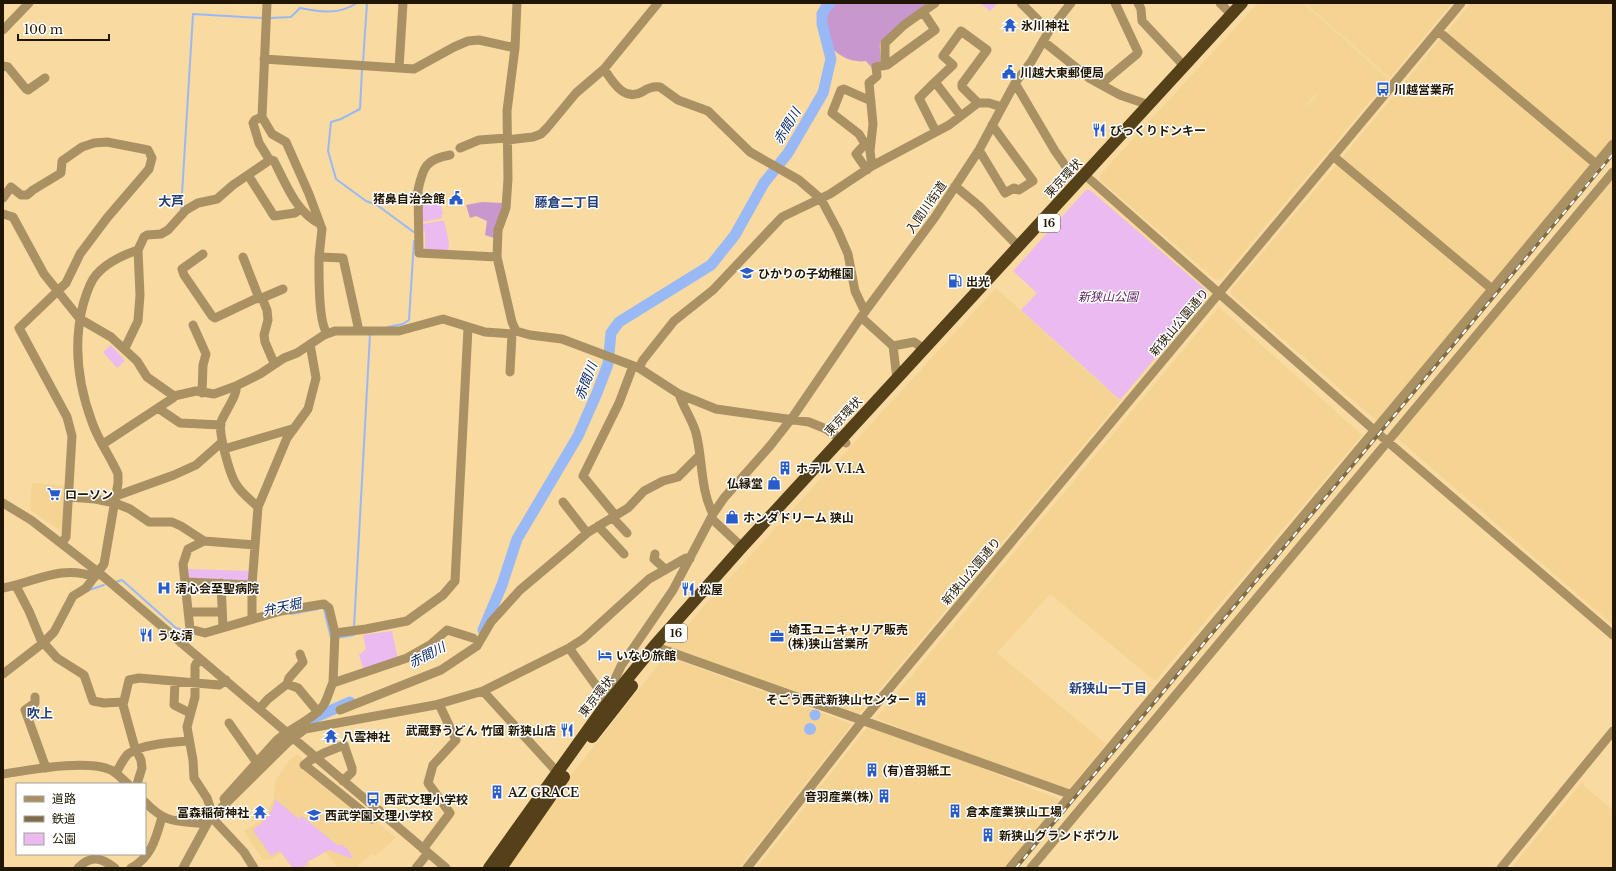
<svg xmlns="http://www.w3.org/2000/svg" width="1616" height="871" viewBox="0 0 1616 871" font-family="'Libre Baskerville','Noto Sans JP',serif">
<rect width="100%" height="100%" fill="#f9daa1"/>
<path fill="#f5d392" d="M1258 3H1303L1389 79 1350 125 1316 94 1294 118 1317 95 1350 125 1221 279 1216 280 1100 180V175Z
M1305 3H1452L1390 78Z
M1471 3H1613V139L1598 157H1594L1446 33Z
M1441 38 1590 164V167L1493 282H1491L1342 158Z
M1337 164 1486 287V291L1377 421 1231 294V290Z
M1613 178V625L1396 437Z
M996 288 1120 401 859 714 669 647 704 606Z
M1219 307 1362 435 1155 681 1050 594 997 653 1106 744 1068 790 945 746 876 718Z
M32 483 66 486 64 533 30 510Z
M665 656 852 724 739 868H507L569 778Z
M868 726 953 756 1060 800 1004 868H757Z
M297 754 375 820 396 838 375 856 373 854 358 865 359 868H337L326 851 308 862 312 868H292L281 853 272 859 263 860 244 831 263 819 274 799 275 781 289 761Z
M1583 781 1585 787 1613 810V868H1511Z"/>
<path fill="#eabaf0" d="M980 3H998L990 11Z
M1086 190H1090L1207 291V296L1120 400 1021 310 1037 293 1013 271Z
M439 195 443 214 441 215 442 218 422 222 419 201Z
M441 221H444L449 242 448 252 425 251V231L422 230V224Z
M111 345 125 361 117 368 103 352Z
M186 569 249 571V580L247 582 190 580 186 576Z
M392 631 398 659 364 671 359 655 366 649 363 635Z
M275 799 299 819 302 816 337 845H342L348 849 353 859 329 850 307 862 308 864 301 868H293L280 851 271 856 253 830C264 822 273 813 275 799Z"/>
<path fill="#c897ce" d="M834 3H932L880 43C879 51 882 58 880 66L873 69 866 61C853 63 838 57 830 45 822 34 818 10 834 3Z
M482 202 503 203 494 238 485 235 487 221 476 216 470 218 466 205Z"/>
<path fill="#99b9f6" d="M809.5 715a5.5 5.5 0 1 1 11 0a5.5 5.5 0 1 1-11 0Z
M804 729a6 6 0 1 1 12 0a6 6 0 1 1-12 0Z"/>
<g fill="none" stroke-linecap="round" stroke-linejoin="round">
<path stroke="#99b9f6" stroke-width="2" d="M270 18 291 17 300 8C320 12 339 15 357 3
M363 62 367 3
M362 70 360 109 341 119 331 122 328 151 336 179 366 201 377 205 415 233
M181 210 193 14 262 18
M388 327 403 324 409 320 414 241
M116 582 122 580 176 628 180 629
M89 590 104 585
M324 609 331 638
M291 614 318 609
M354 627 370 334
M337 638 354 635 353 633"/>
<path stroke="#99b9f6" stroke-width="11" d="M483 630 502 585 517 539 578 436 597 393 608 364 611 333 619 322 711 265 735 235 764 183 788 153 823 93 831 59 822 24V14L826 7 830 3
M309 720 350 702"/>
<path stroke="#aa9163" stroke-width="9" d="M267 3 262 117 272 134 286 142 309 194 322 229 319 257 343 258 359 331
M517 3 515 48 507 111 508 179 506 208 498 230 497 257 512 322 516 331 530 335 562 339 639 368 679 394 716 409 809 422 826 429 846 443
M1021 3 1049 31
M1138 3 1141 9 1142 21 1184 66
M1220 3 1231 14
M3 30 29 3
M1438 31 1596 164
M1043 41 1089 78 1120 95 1149 105
M264 59 414 69 454 47 468 41 479 40 515 48
M885 65V43L904 25 935 3
M3 66 8 67 26 89 28 90 45 78
M399 68 403 3
M604 69C613 82 624 102 642 92 648 88 653 86 660 87L678 100 708 111 750 152 799 180 821 199 838 231 848 254 855 291 865 312
M935 82 953 65 943 56 961 31 987 50 962 84V87L978 103
M1015 83 1055 151 1067 168
M1101 84 1137 54 1138 52 1115 3
M936 132 919 98 935 82 961 116
M507 140 533 137 541 134 547 128 576 93 604 69 658 3
M460 148 479 140 507 138
M979 150 1005 193 1014 188 1019 190 1033 181 992 125
M450 155C426 159 423 167 418 190L419 253 497 257
M1333 156 1492 289
M269 159 274 161C286 184 296 212 320 224
M872 166 870 151 873 124 869 83 877 76 876 67 887 65 935 30 923 12
M867 170 856 154 865 144 859 134 832 113 841 90 844 89 871 101
M248 175 274 216 295 213 300 209
M1085 175 1374 430 1613 635
M955 186 979 206 1018 246
M3 198 11 187 21 195H27L33 190 61 173 62 161 82 147 94 143 107 142 143 149 148 150 152 158 149 169 107 218 80 254 66 283 19 328 67 417 72 436 66 537 62 543
M3 214 13 217 44 274 80 319 111 337 137 361 147 377 174 396 196 391 214 394 236 386 260 374 284 358 297 353 324 335 335 331H399L443 319 485 332 512 334 516 331
M203 254 182 269 184 275 212 316 215 318 255 299 262 298 267 310 268 320 264 335 265 342 274 363
M243 257 259 298
M319 257C319 272 318 322 327 333
M262 298 283 289
M861 317 893 346 914 342 924 349
M193 325 206 354 203 365 202 393
M893 346 897 379
M125 348 138 321 140 295 138 250
M639 368 643 360 674 321 713 290 782 217 830 194 872 166 949 125 978 103H989L1002 107
M510 372 512 334
M236 386C239 393 224 413 221 422 218 433 230 475 236 484 241 493 251 500 258 507
M679 394C683 407 692 419 696 433 703 460 700 489 713 514
M158 408 180 423 221 425
M103 444 173 398 174 396
M224 449 292 429
M116 496 174 475 196 465 222 442
M69 497 95 499 115 503 130 509 149 522H172L181 526 204 541
M563 502 587 533
M3 503 31 520 98 572 446 868
M615 515 583 476 619 403 633 366
M612 517 627 533
M711 518 742 547
M598 526 624 554
M655 554 654 559 665 569
M186 582 252 585
M221 583 223 627
M16 586 29 611 41 640 57 658 84 675 93 701 104 703 123 702
M3 588C35 582 61 564 95 577
M188 612H222
M252 618V585L258 507 287 438 308 409 316 378 310 344
M190 629 205 633 281 611 324 604 329 608 335 633 366 629 407 621 443 595 455 581 468 328
M181 643 190 629 183 564 188 549 204 541 255 545
M569 648 605 698
M662 649 1072 795
M199 658 195 666V697L187 727 193 760 194 778 207 798 215 821 244 852 254 868
M3 674 43 643 54 632 73 596 86 588 104 564 118 483V474C110 456 98 440 92 422 78 384 73 344 83 305 86 295 89 283 96 275 107 262 123 255 138 250L144 237 147 235 161 234 168 230 186 210 198 203 217 199 233 185 267 162 269 159 259 143 253 123 255 120 262 117
M175 682 174 705 190 713
M333 683 335 633
M287 684 298 688 318 712
M483 691 557 772
M35 697V703L25 710 46 768
M603 705 621 666 673 590 713 514 724 498 770 446 792 418 861 317 935 217 979 150 1015 83 1031 62 1049 31 1071 3
M259 709 268 699 287 684 289 678 303 662 300 654
M340 710 441 670 477 646 491 622 520 590 571 547 587 533 628 508 644 491 663 481 678 477 700 455
M229 723 257 763
M324 753 344 745 352 768V772L343 781
M309 761 304 765 306 766 372 819 379 810
M116 773C119 768 123 759 128 754 141 744 173 742 189 741
M3 774C30 770 87 759 111 770 117 773 122 779 128 784
M137 784 142 768 141 760 135 748 123 705 129 680 139 678 219 685 226 680
M224 799 277 740C290 728 314 719 323 706 328 699 329 690 333 683L407 658 430 645 447 630 473 638
M145 802C167 825 177 820 205 824
M423 849 450 813 428 783 433 765 456 740 439 704
M78 868C91 854 102 858 115 868
M131 868C151 858 156 838 162 817
M183 868 209 820 287 743 305 729 435 705 483 691 569 648 583 639 649 579 686 558 690 559
M416 868 428 853
M747 868 863 720 1461 3
M1010 868 1613 144
M1031 868 1613 172
M1501 868 1613 731"/>
<path stroke="#544019" stroke-width="12" d="M592 737 632 686
M489 868 602 710 655 645 742 547 1242 3
M501 868 564 777"/>
<g stroke="#7f6b46" stroke-width="3.5">
<path id="rail" d="M1016 868 1613 154"/>
</g>
<use href="#rail" stroke="#fff" stroke-width="2" stroke-dasharray="6" stroke-linecap="butt"/>
<path stroke="#aa9163" stroke-width="9" d="M309 761 324 753"/>
</g>
<defs>
<g id="temple-bare" transform="scale(1.08)"><path d="M0-6L5-2H3V0L6.5 2.5H4V6H1.5V3h-3V6H-4V2.5H-6.5L-3 0V-2H-5Z" fill="#285cca" stroke="#fff" stroke-width="2.5" paint-order="stroke"/></g>
<g id="civic-bare" transform="scale(1.08)"><path d="M-.6-6.5H3V-4.5H.6V-3L4-1V1h2V6H-6V1h2V-1L-.6-3ZM-1.2 2.5V6h2.4V2.5Z" fill="#285cca" stroke="#fff" stroke-width="2.5" paint-order="stroke"/></g>
<g id="bus-bare" transform="scale(1.08)"><path d="M-5-6H5V4H4V6H2V4H-2V6H-4V4H-5ZM-3.5-4V0h7V-4ZM-3.5 1.2v1.5H-2V1.2ZM2 1.2v1.5H3.5V1.2Z" fill="#285cca" stroke="#fff" stroke-width="2.5" paint-order="stroke"/></g>
<g id="restaurant-bare" transform="scale(1.08)"><path d="M-5-6h1v4h1v-4h1v4h1v-4h1v5L-1.5 .5V6h-2V.5L-5-1ZM5-6V6H3V1.5H1.5Q1.5-4 5-6Z" fill="#285cca" stroke="#fff" stroke-width="2.5" paint-order="stroke"/></g>
<g id="school-bare" transform="scale(1.08)"><path d="M0-5L7-2L0 1L-7-2ZM-4 1L0 2.5L4 1V4Q0 6-4 4Z" fill="#285cca" stroke="#fff" stroke-width="2.5" paint-order="stroke"/></g>
<g id="fuel-bare" transform="scale(1.08)"><path d="M-5.5-6h7V0h2V4h1.3V-2.5L3-4.5l.8-.8L6-3V5H2.5V1h-1V6h-7ZM-4.2-4.7v3.2H.2V-4.7Z" fill="#285cca" stroke="#fff" stroke-width="2.5" paint-order="stroke"/></g>
<g id="building-bare" transform="scale(1.08)"><path d="M-4-6H4V6H1V3H-1V6H-4ZM-2.5-4.3h1.7v1.8h-1.7ZM.8-4.3h1.7v1.8H.8ZM-2.5-1h1.7V.8h-1.7ZM.8-1h1.7V.8H.8Z" fill="#285cca" stroke="#fff" stroke-width="2.5" paint-order="stroke"/></g>
<g id="shop-bare" transform="scale(1.08)"><path d="M-5-2.5h2.3a2.7 3.5 0 0 1 5.4 0H5L5.5 6h-11ZM-1.5-2.5h3a1.5 2.3 0 0 0-3 0Z" fill="#285cca" stroke="#fff" stroke-width="2.5" paint-order="stroke"/></g>
<g id="supermarket-bare" transform="scale(1.08)"><path d="M-6-5.5h2.5l.6 2H6L4.5 2H-2.5L-4.4-4H-6ZM-1.5 3.2a1.3 1.3 0 1 0 .1 0ZM3 3.2a1.3 1.3 0 1 0 .1 0Z" fill="#285cca" stroke="#fff" stroke-width="2.5" paint-order="stroke"/></g>
<g id="hospital-bare" transform="scale(1.08)"><path d="M-5-5h3v3.5h4V-5h3V5h-3V1.5h-4V5h-3Z" fill="#285cca" stroke="#fff" stroke-width="2.5" paint-order="stroke"/></g>
<g id="office-bare" transform="scale(1.08)"><path d="M-6-3h4V-5.5h4V-3h4V5H-6ZM-1-4.5V-3h2v-1.5ZM-6 0V1H6V0Z" fill="#285cca" stroke="#fff" stroke-width="2.5" paint-order="stroke"/></g>
<g id="hotel-bare" transform="scale(1.08)"><path d="M-6-4.5h1.5V1H6V5H4.5V3h-9V5H-6ZM-4 0a1.8 1.8 0 1 1 3.6 0ZM.5 0V-2.5h3Q6-2.5 6 0Z" fill="#285cca" stroke="#fff" stroke-width="2.5" paint-order="stroke"/></g>
</defs>
<g fill-rule="evenodd">
<use href="#temple-bare" x="1010" y="25"/>
<use href="#civic-bare" x="1009" y="72"/>
<use href="#bus-bare" x="1383" y="89"/>
<use href="#restaurant-bare" x="1099" y="130"/>
<use href="#civic-bare" x="456" y="198"/>
<use href="#school-bare" x="747" y="273"/>
<use href="#fuel-bare" x="955" y="281"/>
<use href="#building-bare" x="785" y="468"/>
<use href="#shop-bare" x="774" y="483"/>
<use href="#supermarket-bare" x="54" y="494"/>
<use href="#shop-bare" x="732" y="517"/>
<use href="#hospital-bare" x="164" y="588"/>
<use href="#restaurant-bare" x="688" y="589"/>
<use href="#restaurant-bare" x="146" y="635"/>
<use href="#office-bare" x="777" y="636"/>
<use href="#hotel-bare" x="605" y="655"/>
<use href="#building-bare" x="921" y="699"/>
<use href="#restaurant-bare" x="567" y="730"/>
<use href="#temple-bare" x="331" y="736"/>
<use href="#building-bare" x="872" y="770"/>
<use href="#building-bare" x="497" y="792"/>
<use href="#building-bare" x="884" y="796"/>
<use href="#bus-bare" x="373" y="799"/>
<use href="#building-bare" x="955" y="811"/>
<use href="#temple-bare" x="260" y="812"/>
<use href="#school-bare" x="314" y="815"/>
<use href="#building-bare" x="988" y="835"/>
</g>
<g text-anchor="middle" dominant-baseline="central" stroke-width="3" stroke-linejoin="round" paint-order="stroke">
<g fill="#fff" stroke="#645c4d" stroke-width="1">
<rect x="1038" y="214" width="22" height="18" rx="3"/>
<rect x="665" y="624" width="22" height="18" rx="3"/>
</g>
<g font-size="11" font-weight="bold" fill="#211601">
<text x="1049" y="223">16</text>
<text x="676" y="633">16</text>
</g>
<g font-size="12" font-weight="bold" fill="#211601" stroke="#fff" text-anchor="start">
<text x="1021" y="25">氷川神社</text>
<text x="1020" y="72">川越大東郵便局</text>
<text x="1394" y="89">川越営業所</text>
<text x="1110" y="130">びっくりドンキー</text>
<text x="445" y="198" text-anchor="end">猪鼻自治会館</text>
<text x="758" y="273">ひかりの子幼稚園</text>
<text x="966" y="281">出光</text>
<text x="796" y="468">ホテル V.I.A</text>
<text x="763" y="483" text-anchor="end">仏縁堂</text>
<text x="65" y="494">ローソン</text>
<text x="743" y="517">ホンダドリーム 狭山</text>
<text x="175" y="588">清心会至聖病院</text>
<text x="699" y="589">松屋</text>
<text x="788" y="629">埼玉ユニキャリア販売<tspan x="788" dy="14">(株)狭山営業所</tspan></text>
<text x="157" y="635">うな清</text>
<text x="616" y="655">いなり旅館</text>
<text x="910" y="699" text-anchor="end">そごう西武新狭山センター</text>
<text x="556" y="730" text-anchor="end">武蔵野うどん 竹國 新狭山店</text>
<text x="342" y="736">八雲神社</text>
<text x="883" y="770">(有)音羽紙工</text>
<text x="508" y="792">AZ GRACE</text>
<text x="873" y="796" text-anchor="end">音羽産業(株)</text>
<text x="384" y="799">西武文理小学校</text>
<text x="966" y="811">倉本産業狭山工場</text>
<text x="249" y="812" text-anchor="end">冨森稲荷神社</text>
<text x="325" y="815">西武学園文理小学校</text>
<text x="999" y="835">新狭山グランドボウル</text>
</g>
<g font-size="12" fill="#211601" stroke="#fff">
<text transform="translate(1063 178) rotate(-47)">東京環状</text>
<text transform="translate(926 207) rotate(-55)">入間川街道</text>
<text transform="translate(1179 322) rotate(-50)">新狭山公園通り</text>
<text transform="translate(843 416) rotate(-47)">東京環状</text>
<text transform="translate(971 571) rotate(-50)">新狭山公園通り</text>
<text transform="translate(596 696) rotate(-52)">東京環状</text>
</g>
<g font-size="12" font-style="italic" fill="#5c2264" stroke="#fff">
<text x="1108" y="296">新狭山公園</text>
</g>
<g font-size="13" font-style="italic" fill="#09296c" stroke="#fff">
<text transform="translate(787 126) rotate(-59)">赤間川</text>
<text transform="translate(586 381) rotate(-69)">赤間川</text>
<text transform="translate(282 607) rotate(-12)">弁天堀</text>
<text transform="translate(427 655) rotate(-27)">赤間川</text>
</g>
<g font-size="13" font-weight="bold" fill="#243f77" stroke="#fff">
<text x="171" y="201">大芦</text>
<text x="567" y="202">藤倉二丁目</text>
<text x="1108" y="688">新狭山一丁目</text>
<text x="40" y="713">吹上</text>
</g>
</g>
<rect width="1616" height="871" fill="none" stroke="#211601" stroke-width="8"/>
<rect x="16" y="783" width="130" height="72" fill="#ffffff" stroke="#a6a299"/>
<rect x="24" y="796" width="20" height="6" fill="#aa9163" stroke="#a6a299"/>
<text x="52" y="803" font-size="12" fill="#211601">道路</text>
<rect x="24" y="816" width="20" height="6" fill="#7f6b46" stroke="#a6a299"/>
<text x="52" y="823" font-size="12" fill="#211601">鉄道</text>
<rect x="24" y="833" width="20" height="12" fill="#eabaf0" stroke="#a6a299"/>
<text x="52" y="843" font-size="12" fill="#211601">公園</text>
<path d="M18 34v6h91v-6" fill="none" stroke="#211601" stroke-width="2"/>
<text x="24" y="34" font-size="12" fill="#211601" stroke="#ffffff" stroke-width="3" paint-order="stroke">100 m</text>
</svg>
